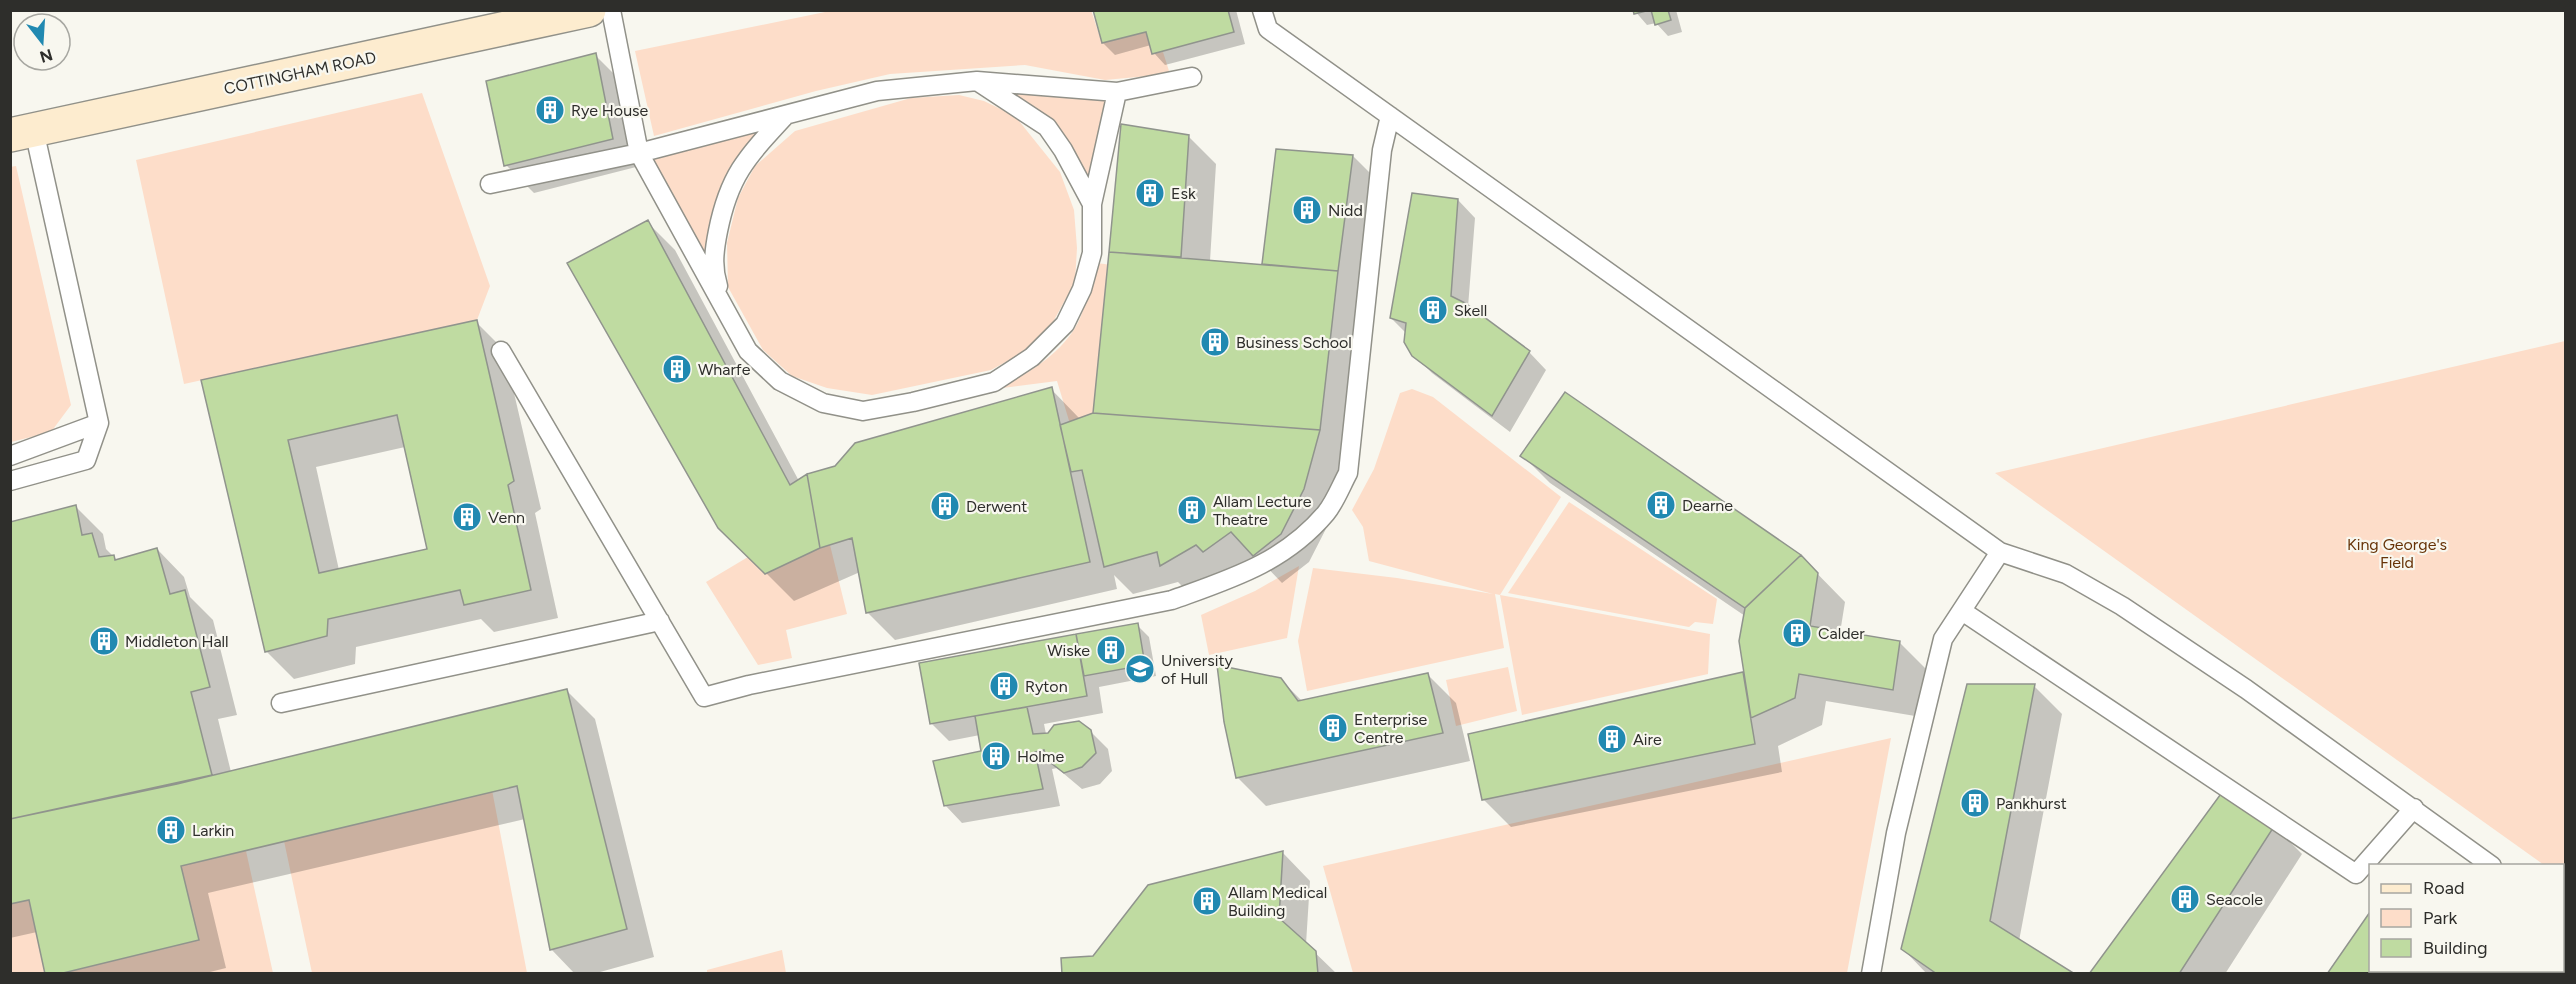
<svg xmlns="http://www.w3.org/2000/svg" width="2576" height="984" viewBox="0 0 2576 984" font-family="Figtree,sans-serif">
<rect width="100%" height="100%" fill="#f8f7ef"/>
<path fill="#fdddc9" d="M1091 10 1102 43 1146 32 1152 54 1163 52 1170 74 1105 80 1025 65 890 74 816 91 654 136 635 51 830 11Z
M977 81 1117 92 1092 204 1063 150Z
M422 93 490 286 477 320 184 384 136 160Z
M959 95 984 101 1015 116 1060 172 1074 210 1077 248 1075 282 1053 322 1024 352 991 370 872 395 827 388 792 376 763 350 728 287 727 243 738 198 755 166 795 131 911 98Z
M784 116 738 171 712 268 639 153Z
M16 166 71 405 51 432 11 442 10 167Z
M1089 262 1112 265 1093 413 1070 424 1057 381 995 389C1029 374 1069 350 1082 313 1088 298 1087 278 1089 262Z
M2565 341V881L2563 879 2562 866 2544 865 1995 473Z
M1412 389 1433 397 1561 497 1500 595 1710 634 1708 674 1522 715 1500 595 1495 594 1504 648 1307 691 1298 641 1313 568 1397 578 1493 594 1369 561 1363 527 1352 510 1374 469 1400 393Z
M1569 502 1717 599 1713 624 1695 622 1689 627 1508 593Z
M830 545 847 614 786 630 792 658 758 665 706 582 748 557Z
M1299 566 1287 638 1209 655 1201 615 1255 591Z
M1508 667 1517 711 1456 726 1446 680Z
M1891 738 1847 973H1353L1323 866Z
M492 790 527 973H312L284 841Z
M246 851 273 973 59 974 199 940 181 866Z
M29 900 45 973H11L10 904Z
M782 950 786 973H707V970Z"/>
<path fill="#0003" fill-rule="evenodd" d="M1094 10H1236L1245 44 1165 65 1154 53 1151 45 1115 55 1103 43Z
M1634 10H1676L1682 32 1668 36 1656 23 1647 25Z
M595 55 623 83 640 166 534 193 506 165Z
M1122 125 1188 136 1216 164 1210 261 1263 266 1277 151 1353 156 1381 184 1348 459 1332 517 1309 562 1282 583 1259 559 1189 593 1178 582 1133 594 1114 575 1117 589 895 640 867 612 860 572 794 601 720 527 647 222 675 250 799 481 1051 389 1080 419 1095 414Z
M1458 200 1475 218 1468 307 1529 352 1546 370 1510 432 1432 373 1414 355 1406 333 1391 318Z
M476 322 504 350 541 509 535 513 558 618 494 632 481 619 356 647 355 664 294 679 266 651 202 381ZM405 447 429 550 339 570 316 467Z
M1522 455 1800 556 1845 602 1840 633 1900 643 1928 671 1921 717 1826 701 1822 725 1778 746 1782 772 1511 827 1483 799 1470 736 1745 673V616L1550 483Z
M75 506 103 534 106 549 118 561 157 549 184 577 190 597 213 620 237 715 218 719 231 772 567 691 595 719 654 957 593 974H575L551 949 525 819 208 893 226 968 202 974H46L37 932 10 938V523Z
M1137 625 1149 637 1156 676 1099 687 1103 713 1044 724 1046 734 1090 731 1108 749 1112 771 1100 784 1082 789 1057 768 1052 769 1060 806 962 823 945 805 983 752 980 735 949 741 932 724 1075 636 1077 638Z
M1428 675 1456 703 1470 761 1266 806 1238 778 1225 722 1280 679 1303 702Z
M2034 686 2062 714 2019 941 2073 974H1927L1903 949Z
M2274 826 2302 854 2225 974H2091Z
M1283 853 1310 881 1306 944 1337 974H1064Z
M2370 915V970H2450L2448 974H2329Z"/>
<path fill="#bfdba1" stroke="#90948d" stroke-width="1.5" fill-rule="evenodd" d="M1093 10H1228L1234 32 1152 54 1146 32 1102 43Z
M1633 10H1650L1634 14Z
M1651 10H1668L1671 20 1655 25Z
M596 53 613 139 504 166 486 81Z
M1121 124 1189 135 1181 257 1109 252Z
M1276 149 1353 155 1338 271 1262 264Z
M1412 193 1458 199 1451 296 1465 303 1530 351 1492 416 1412 356 1404 342 1406 323 1390 318Z
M648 220 790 485 807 474 820 548 765 574 718 528 567 263Z
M1109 252 1338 271 1320 430 1093 413Z
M477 320 514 481 508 485 531 590 464 605 460 590 328 619 327 636 265 652 201 380ZM397 415 427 549 319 573 288 440Z
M1052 387 1090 562 866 613 852 538 820 548 807 474 835 466 855 443Z
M1565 392 1801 555 1745 608 1520 456Z
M1093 413 1320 430 1304 489 1281 534 1253 556 1231 532 1203 552 1196 545 1160 566 1157 552 1104 567 1082 470 1071 472 1060 425Z
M76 505 82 535 92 533 99 557 114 555 115 560 157 548 170 594 185 590 210 687 191 692 212 775 10 819V522Z
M1801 555 1818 573 1810 626 1900 641 1893 690 1799 674 1795 698 1751 718 1739 641 1745 608Z
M1138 623 1145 665 1084 676 1076 634Z
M1076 634 1087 696 930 724 919 663Z
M1217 665 1281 678 1298 701 1428 673 1443 733 1236 778 1224 722Z
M1743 672 1755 744 1482 800 1468 734Z
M1967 684H2035L1990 921 2075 974H1937L1901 949Z
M567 689 627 929 550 950 517 786 181 866 199 940 59 974H45L29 900 10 904V819L177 784Z
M1027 707 1033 734 1048 733 1054 725 1079 721 1091 730 1096 753 1082 767 1064 773 1047 760 1044 750 1035 752 1043 789 944 806 933 761 981 751 975 716Z
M2223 791 2275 825 2179 974H2089Z
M1283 851 1279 918 1316 951 1318 974H1062L1061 958 1093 956 1148 885Z
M2370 912V970H2405L2403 974H2327Z"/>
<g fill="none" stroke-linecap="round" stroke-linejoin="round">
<g stroke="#919189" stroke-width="21">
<path id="lane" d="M611 10 639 153 748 351 780 381 823 403 863 411 913 402 994 382 1032 357 1065 324 1082 289 1092 253V204L1063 150 1047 127 977 81
M1262 10 1268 29 2000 552 1943 639 1896 833 1871 974
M490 184 639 153 877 91 977 81 1117 92 1192 77
M1092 204 1117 92
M718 286C712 267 714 251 718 231 729 176 746 158 784 117
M501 351 704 697 749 685 1172 600C1230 579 1284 563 1326 513 1335 502 1341 486 1348 473L1382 150 1390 116
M10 456 99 423
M10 481 86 460 99 423 34 130
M2000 552 2066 574 2122 606 2246 689 2492 866
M1962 611 2356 874 2414 808
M281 703 660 621
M2562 918 2566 920"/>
</g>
<g stroke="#919189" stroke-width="36">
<path id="secondary" d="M10 135 589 10"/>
</g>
<use href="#lane" stroke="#fff" stroke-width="18"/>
<use href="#secondary" stroke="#fdeccf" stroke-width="33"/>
</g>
<defs>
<g id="building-disc" transform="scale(1.5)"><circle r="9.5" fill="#2189b1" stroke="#f8f7ef"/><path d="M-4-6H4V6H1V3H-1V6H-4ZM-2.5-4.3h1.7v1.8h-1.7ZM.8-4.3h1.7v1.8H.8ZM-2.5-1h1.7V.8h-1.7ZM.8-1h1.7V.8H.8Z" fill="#fff"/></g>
<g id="university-disc" transform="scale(1.5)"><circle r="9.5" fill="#2189b1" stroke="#f8f7ef"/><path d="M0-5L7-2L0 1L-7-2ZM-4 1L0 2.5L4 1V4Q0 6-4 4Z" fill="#fff"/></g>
</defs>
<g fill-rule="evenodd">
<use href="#building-disc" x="550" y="110"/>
<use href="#building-disc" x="1150" y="193"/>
<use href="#building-disc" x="1307" y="210"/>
<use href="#building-disc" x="1433" y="310"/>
<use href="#building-disc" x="1215" y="342"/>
<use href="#building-disc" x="677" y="369"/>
<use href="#building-disc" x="1661" y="505"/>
<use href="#building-disc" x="945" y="506"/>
<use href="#building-disc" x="1192" y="510"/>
<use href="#building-disc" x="467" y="517"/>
<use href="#building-disc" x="1797" y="633"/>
<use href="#building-disc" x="104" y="641"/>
<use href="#building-disc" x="1111" y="650"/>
<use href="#university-disc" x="1140" y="669"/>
<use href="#building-disc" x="1004" y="686"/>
<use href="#building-disc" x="1333" y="728"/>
<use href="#building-disc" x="1612" y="739"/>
<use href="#building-disc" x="996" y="756"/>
<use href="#building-disc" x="1975" y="803"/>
<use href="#building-disc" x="171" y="830"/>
<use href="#building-disc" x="2185" y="899"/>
<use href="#building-disc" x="1207" y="901"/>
</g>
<g text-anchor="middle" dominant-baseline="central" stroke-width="4.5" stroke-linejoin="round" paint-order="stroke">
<g font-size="16" fill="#2e2e2b" stroke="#f8f7ef">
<text transform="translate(300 73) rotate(-12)">COTTINGHAM ROAD</text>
</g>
<g font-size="16" fill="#2e2e2b" stroke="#f8f7ef" text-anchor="start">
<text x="571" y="110">Rye House</text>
<text x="1171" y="193">Esk</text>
<text x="1328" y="210">Nidd</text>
<text x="1454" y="310">Skell</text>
<text x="1236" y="342">Business School</text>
<text x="698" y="369">Wharfe</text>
<text x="1213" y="501">Allam Lecture<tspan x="1213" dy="18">Theatre</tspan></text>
<text x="1682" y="505">Dearne</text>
<text x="966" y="506">Derwent</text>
<text x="488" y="517">Venn</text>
<text x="1818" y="633">Calder</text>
<text x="125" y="641">Middleton Hall</text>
<text x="1090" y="650" text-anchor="end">Wiske</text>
<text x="1161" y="660">University<tspan x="1161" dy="18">of Hull</tspan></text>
<text x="1025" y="686">Ryton</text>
<text x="1354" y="719">Enterprise<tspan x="1354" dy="18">Centre</tspan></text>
<text x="1633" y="739">Aire</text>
<text x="1017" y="756">Holme</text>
<text x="1996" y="803">Pankhurst</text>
<text x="192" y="830">Larkin</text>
<text x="1228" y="892">Allam Medical<tspan x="1228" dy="18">Building</tspan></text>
<text x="2206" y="899">Seacole</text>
</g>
<g font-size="16" fill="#673307" stroke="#f8f7ef">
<text x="2397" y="544">King George's<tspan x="2397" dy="18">Field</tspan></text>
</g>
</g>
<rect width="2576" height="984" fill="none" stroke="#2e2e2b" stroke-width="24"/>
<rect x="2369" y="864" width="195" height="108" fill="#f8f7ef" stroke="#a7a7a1" stroke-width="1.5"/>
<rect x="2381" y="884" width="30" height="9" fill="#fdeccf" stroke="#a7a7a1" stroke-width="1.5"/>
<text x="2423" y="894" font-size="18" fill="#2e2e2b">Road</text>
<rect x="2381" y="909" width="30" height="18" fill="#fdddc9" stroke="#a7a7a1" stroke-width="1.5"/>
<text x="2423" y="924" font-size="18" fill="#2e2e2b">Park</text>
<rect x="2381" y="939" width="30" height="18" fill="#bfdba1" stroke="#a7a7a1" stroke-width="1.5"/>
<text x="2423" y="954" font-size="18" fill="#2e2e2b">Building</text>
<g transform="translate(42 42) rotate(163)"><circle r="28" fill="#f8f7ef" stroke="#a7a7a1" stroke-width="1.5"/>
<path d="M0-4.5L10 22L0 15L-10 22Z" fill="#2189b1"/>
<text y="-9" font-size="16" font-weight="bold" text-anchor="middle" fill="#2e2e2b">N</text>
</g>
</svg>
